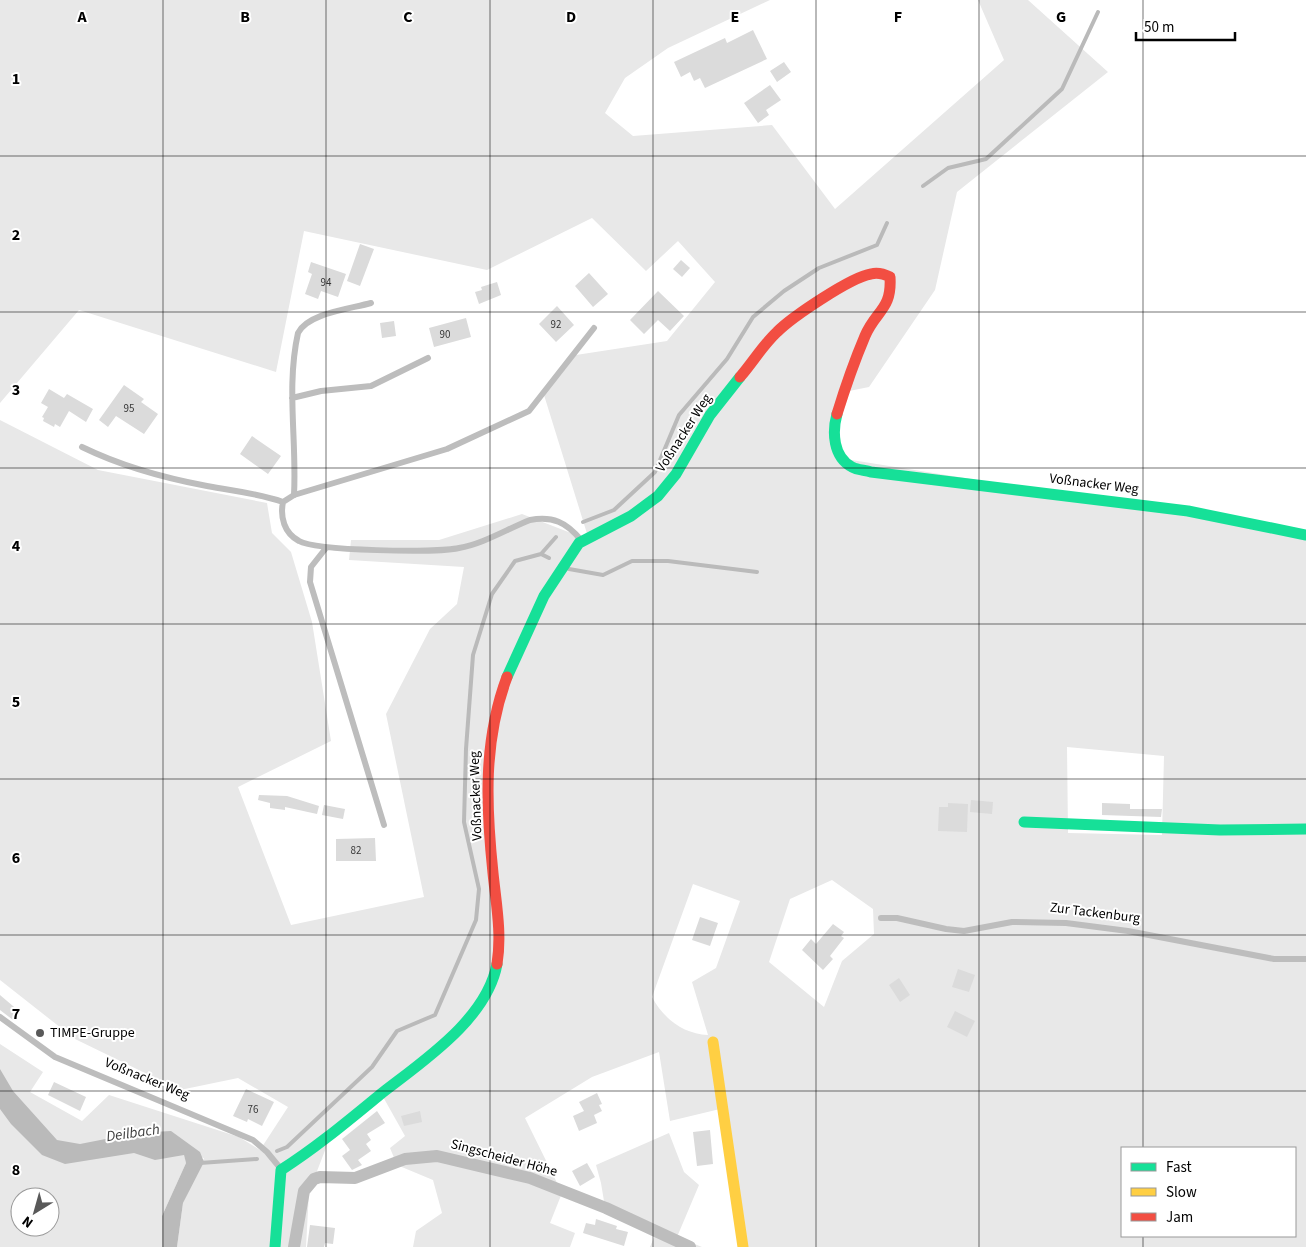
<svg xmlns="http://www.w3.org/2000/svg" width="1306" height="1247" viewBox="0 0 1306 1247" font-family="'Source Sans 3',sans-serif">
<rect width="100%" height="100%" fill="#fff"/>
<path fill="#e8e8e8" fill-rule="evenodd" d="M0 0H770L668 48 625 78 605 113 633 136 772 125 835 209 1004 60 978 0H1028L1108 72 957 192 935 290 869 387 839 393V458L1196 515 1306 540V1247H740L720 1109 670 1121 659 1052 592 1077 525 1118 562 1193 550 1223 575 1233 570 1247H413L416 1231 442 1213 433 1180 397 1165 390 1148 405 1136 382 1095 329 1140 309 1192 306 1247H177L183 1203 204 1158 184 1154 186 1163 162 1216V1247H0V1044L43 1072 30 1092 82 1121 109 1095 239 1137 260 1150 288 1107 238 1078 180 1090 75 1039 0 980V420L98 470 267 503 272 533 291 552 312 622 331 741 238 787 291 925 424 897 386 714 430 629 457 604 464 567 349 560 351 540H439L522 514 589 540 544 395 576 355 667 341 715 282 678 241 646 271 592 218 487 270 304 231 276 372 79 310 0 403ZM1067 747 1164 756 1162 835 1068 833ZM832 880 873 909 874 934 842 961 824 1007 769 962 790 899ZM693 884 740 901 716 968 692 982 708 1035C683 1034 663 1018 652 997ZM1122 1148H1295V1236H1122ZM20 1197H50V1227H20Z
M669 1133 684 1172 699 1185 677 1237 702 1247H650L655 1235 604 1201 601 1183 596 1165Z"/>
<path fill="#bababa" d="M0 1069 13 1091 57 1140 80 1144 136 1133 171 1131 200 1152 204 1162 183 1203 177 1247H162V1216L186 1163 184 1155 155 1160 134 1153 65 1164 42 1155 11 1124 0 1109Z"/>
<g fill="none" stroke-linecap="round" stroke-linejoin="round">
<path stroke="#bababa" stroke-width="4" d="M923 186 948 168 986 159 1062 89 1098 12
M583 522 614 510 655 472 679 415 727 359 753 317 784 291 819 268 877 245 887 223
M541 554 549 558
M569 569 603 575 632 561H668L757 572
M277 1151 287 1147 372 1067 397 1031 435 1015 476 920 479 889 464 822 466 749 473 655 492 594 515 561 541 554 556 537
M200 1163 257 1159"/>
</g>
<path fill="#dbdbdb" d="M753 30 767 59 705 88 700 78 694 81 690 72 681 77 674 62 725 38 727 43Z
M784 62 791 72 777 82 770 71Z
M770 85 781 100 766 110 769 115 758 123 744 103Z
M360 244 374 249 360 286 347 281Z
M681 260 690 268 682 277 673 269Z
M311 262 346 274 338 297 321 291 318 299 305 294 312 274 308 272Z
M589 273 608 294 593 307 575 286Z
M497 282 501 295 479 304 475 292 482 290 481 287Z
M658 291 684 316 670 331 658 320 644 334 630 320Z
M557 306 574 325 556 342 539 324Z
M466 318 471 337 434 347 429 328Z
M394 321 396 336 382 338 380 323Z
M124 385 144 399 141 402 158 414 144 434 116 416 108 427 99 420Z
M49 389 64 398 67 394 93 409 86 422 69 411 60 427 55 424 54 427 43 421 44 418 42 417 48 407 41 403Z
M252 436 281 456 268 474 240 454Z
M259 795 287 796 319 806 317 814 285 807V810L270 808V803L258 800Z
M971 800 993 802 992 814 970 812Z
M948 803 968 804 967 832 938 831 939 807H948Z
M1102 803 1130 804V809H1162L1161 817 1102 815Z
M324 805 345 809 343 819 322 815Z
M375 838 376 861H336V839Z
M700 917 718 923 710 946 692 940Z
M833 924 844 932 841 936 844 938 830 956 833 959 823 970 802 950 811 939 816 944Z
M958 969 975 975 969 992 952 987Z
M899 978 910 995 900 1002 889 985Z
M0 995 20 1012 13 1020 0 1010Z
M955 1011 975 1021 967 1037 947 1027Z
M54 1082 86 1097 80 1111 48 1095Z
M246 1089 274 1102 262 1126 248 1119 247 1122 233 1116Z
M597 1093 602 1104 599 1105 602 1111 594 1115 597 1123 579 1131 573 1116 584 1111 579 1102Z
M377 1111 385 1123 367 1134 371 1140 366 1144 371 1151 358 1160 362 1165 352 1170 342 1156 350 1150 342 1139Z
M420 1111 422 1122 404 1126 401 1116Z
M710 1130 713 1164 697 1166 693 1132Z
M587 1163 595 1177 580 1186 572 1171Z
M596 1219 617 1226 616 1229 628 1232 624 1246 583 1233 586 1223 595 1225Z
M310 1225 335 1228 333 1244 325 1243 324 1247H307Z"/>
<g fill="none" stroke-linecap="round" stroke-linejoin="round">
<path stroke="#bdbdbd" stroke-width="6" d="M292 398 321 391 371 386 428 358
M82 447C121 466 164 478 207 486 232 491 258 493 283 502
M294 495C297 441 286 387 298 333 308 313 350 309 371 303
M283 502 294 495 447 449 529 411 594 328
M283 502C280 517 284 533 299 541 316 551 436 553 459 548 483 544 507 529 530 520 553 516 566 522 581 540
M326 548 311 567 310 582 384 825
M881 918H897L946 929 964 931 1012 922 1066 923 1128 931 1274 959H1306
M0 1017 55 1057 253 1140 267 1152 281 1169"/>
<path stroke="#bdbdbd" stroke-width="12" d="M294 1247 304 1191 314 1179 320 1177 355 1178 405 1159 437 1156 530 1178 606 1208 690 1247"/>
<path stroke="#16e098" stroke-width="11" d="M837 414C832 432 833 457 852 467 857 470 865 470 871 472L1188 511 1306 535
M507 677 544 596 579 543 631 516 658 496 676 474 710 415 740 377
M1024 822 1220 830 1306 829
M275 1247 281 1170C317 1147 349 1120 382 1093 423 1061 487 1019 497 964"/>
<path stroke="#ffcf43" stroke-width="11" d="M713 1042 743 1247"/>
<path stroke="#f24e42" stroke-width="11" d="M740 377C753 362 763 345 777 332 792 317 851 277 871 274 878 272 884 274 890 277 892 310 876 310 865 336 854 362 845 388 837 414
M497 964C502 934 496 903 493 873 486 806 483 741 507 677"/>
</g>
<path fill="none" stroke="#000" stroke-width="1" stroke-opacity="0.55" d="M163 0V1247M326 0V1247M490 0V1247M653 0V1247M816 0V1247M979 0V1247M1143 0V1148M0 156H1306M0 312H1306M0 468H1306M0 624H1306M0 779H1306M0 935H1306M0 1091H1306M1143 1236V1247"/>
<circle fill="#595959" stroke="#fff" stroke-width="2" cx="40" cy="1033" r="5"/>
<g text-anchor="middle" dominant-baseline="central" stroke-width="4" stroke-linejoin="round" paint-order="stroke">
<g font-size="11" fill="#373737">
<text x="326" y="282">94</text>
<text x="556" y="324">92</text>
<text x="445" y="334">90</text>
<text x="129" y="408">95</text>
<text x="356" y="850">82</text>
<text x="253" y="1109">76</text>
</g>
<g font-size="14" fill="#000" stroke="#fff">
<text transform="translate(684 433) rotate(-57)">Voßnacker Weg</text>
<text transform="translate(1094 484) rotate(7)">Voßnacker Weg</text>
<text transform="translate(476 796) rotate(-92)">Voßnacker Weg</text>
<text transform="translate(1095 913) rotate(7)">Zur Tackenburg</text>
<text transform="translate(147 1079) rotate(22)">Voßnacker Weg</text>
<text transform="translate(504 1158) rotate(15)">Singscheider Höhe</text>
</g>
<g font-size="14" fill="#000" stroke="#fff" text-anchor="start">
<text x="50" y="1033">TIMPE-Gruppe</text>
</g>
<g font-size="15" font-style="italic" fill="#3d3d3d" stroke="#fff">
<text transform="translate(133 1133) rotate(-8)">Deilbach</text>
</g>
</g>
<g font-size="16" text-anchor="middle" font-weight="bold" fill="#000" stroke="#fff" stroke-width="4" stroke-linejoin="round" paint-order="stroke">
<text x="82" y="22">A</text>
<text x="245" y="22">B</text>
<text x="408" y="22">C</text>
<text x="571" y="22">D</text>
<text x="735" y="22">E</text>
<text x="898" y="22">F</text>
<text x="1061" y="22">G</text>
<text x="16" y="84">1</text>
<text x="16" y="240">2</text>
<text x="16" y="395">3</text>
<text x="16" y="551">4</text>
<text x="16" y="707">5</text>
<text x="16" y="863">6</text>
<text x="16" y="1019">7</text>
<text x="16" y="1175">8</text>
</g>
<rect x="1121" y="1147" width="175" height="90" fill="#ffffff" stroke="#999999"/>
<rect x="1131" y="1163" width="25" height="8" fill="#16e098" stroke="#999999"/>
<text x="1166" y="1172" font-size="15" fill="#000000">Fast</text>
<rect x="1131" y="1188" width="25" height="8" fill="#ffcf43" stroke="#999999"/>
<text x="1166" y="1197" font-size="15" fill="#000000">Slow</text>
<rect x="1131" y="1213" width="25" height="8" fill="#f24e42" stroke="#999999"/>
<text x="1166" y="1222" font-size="15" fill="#000000">Jam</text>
<g transform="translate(35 1212) rotate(217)"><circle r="24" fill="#ffffff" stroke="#999999"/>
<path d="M0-4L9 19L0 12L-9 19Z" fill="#595959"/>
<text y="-8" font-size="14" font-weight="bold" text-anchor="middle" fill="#000000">N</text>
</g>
<path d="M1136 32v8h99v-8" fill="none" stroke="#000000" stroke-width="2.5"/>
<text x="1144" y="32" font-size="15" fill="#000000" stroke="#ffffff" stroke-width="4" paint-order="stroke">50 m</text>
</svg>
